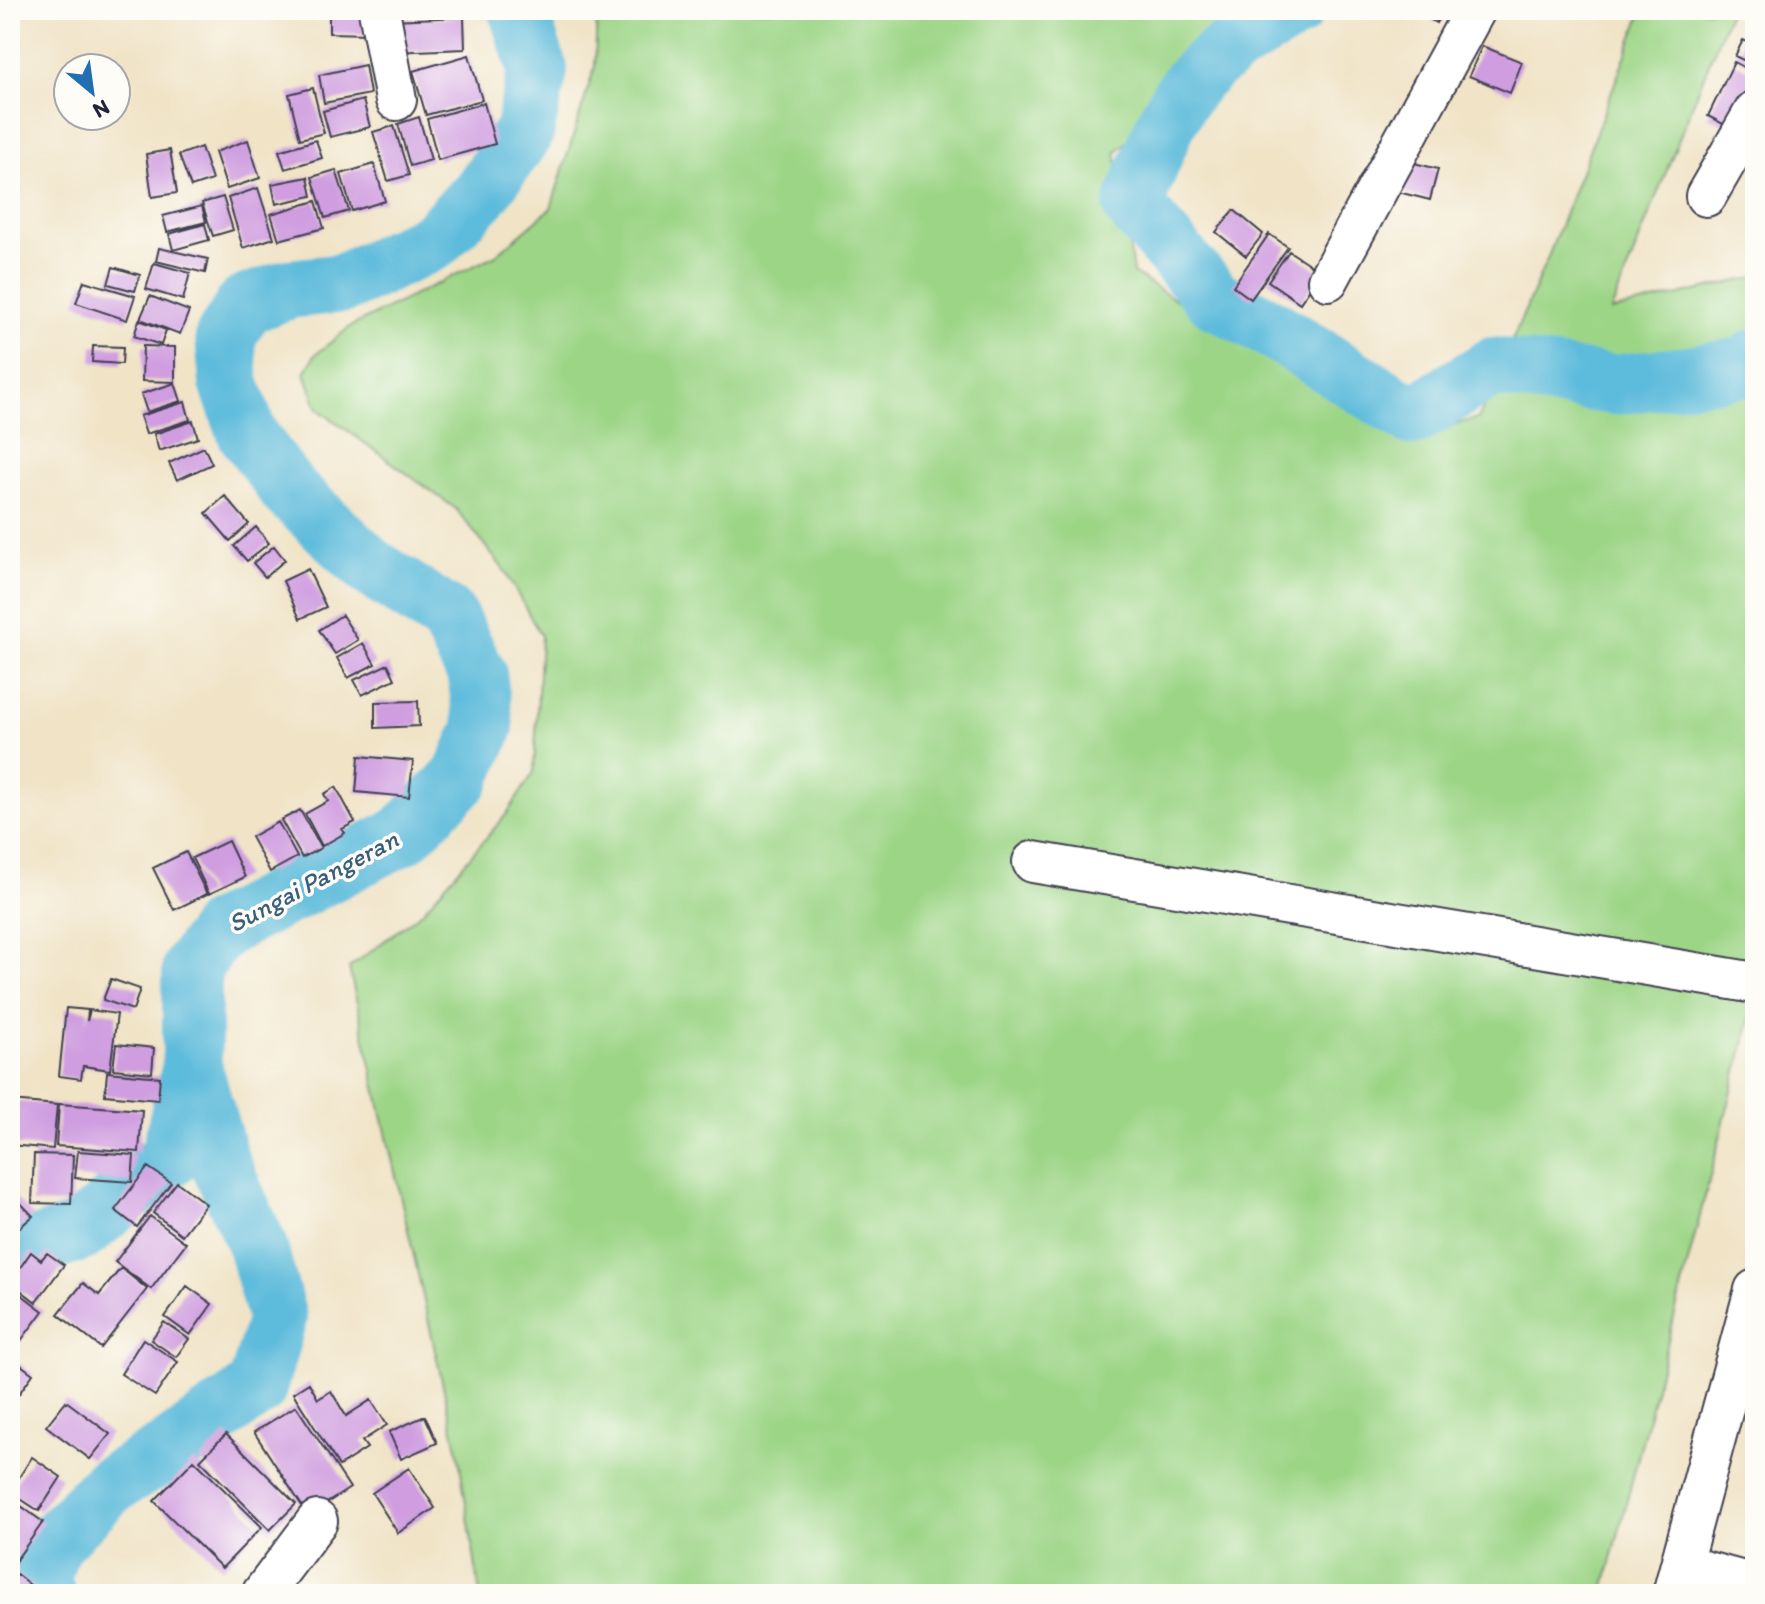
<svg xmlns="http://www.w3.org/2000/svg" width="1765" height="1604" viewBox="0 0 1765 1604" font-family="Itim,sans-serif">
<rect width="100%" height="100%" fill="#fdfcf7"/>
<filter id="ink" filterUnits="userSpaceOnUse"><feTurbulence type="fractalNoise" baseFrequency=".0125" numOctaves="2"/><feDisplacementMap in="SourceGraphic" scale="16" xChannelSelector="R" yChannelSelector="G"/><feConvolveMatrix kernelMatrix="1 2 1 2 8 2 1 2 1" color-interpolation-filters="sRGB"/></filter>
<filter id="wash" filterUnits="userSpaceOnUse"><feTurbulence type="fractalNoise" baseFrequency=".006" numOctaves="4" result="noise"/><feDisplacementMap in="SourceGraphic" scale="32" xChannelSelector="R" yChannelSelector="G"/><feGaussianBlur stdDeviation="1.8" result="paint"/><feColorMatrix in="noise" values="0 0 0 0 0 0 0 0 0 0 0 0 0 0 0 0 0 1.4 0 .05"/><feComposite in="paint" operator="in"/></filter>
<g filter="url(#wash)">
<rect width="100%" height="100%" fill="#f0e3c6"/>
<path fill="#9dd587" stroke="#607c61" stroke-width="2" d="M597 10H1264L1116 152 1133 273 1400 440 1479 418 1548 257 1643 10H1730L1611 311 1755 277V1001L1603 1594H480L458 1452 349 968 422 912 506 815 534 772 541 636 504 570 456 509 318 409 305 373 315 355 351 326 496 255 551 208 595 66Z"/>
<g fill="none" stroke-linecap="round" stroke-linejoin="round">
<path stroke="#5dbbdb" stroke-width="60" d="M1294 10C1262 30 1225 48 1198 75 1169 103 1148 169 1133 206L1215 299 1272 329 1413 416 1493 367 1614 385 1746 367 1755 359
M10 1263 29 1250 82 1231 170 1157 191 1070
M46 1594 40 1580 52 1543 110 1485 168 1451 257 1388 277 1318 257 1245 220 1163 192 1066V967L220 929 403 835 461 778 484 727 477 674 448 617 371 567 289 491 247 433 229 382 225 337 245 305 289 289 344 283 433 241 480 194 524 132 538 70 518 10"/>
</g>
<g id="blocks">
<path fill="#cf9de0" d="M329 10H369V34L329 33Z
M1416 10H1444L1436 23Z
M464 17 465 49 392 52 391 20Z
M1743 40 1755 46V66L1735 56Z
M1482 46 1522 62 1510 93 1469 76Z
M469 55 482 100 426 115 413 71Z
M1734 62 1755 73V97L1738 132 1708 116Z
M365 65 370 94 324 103 319 75Z
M313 88 324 133 300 139 289 94Z
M363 100 370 127 330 137 323 111Z
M484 103 495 144 438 160 427 119Z
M419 117 431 160 410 166 398 124Z
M394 126 409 175 388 181 373 132Z
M248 140 260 178 227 189 215 152Z
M316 140 322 158 285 169 279 151Z
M201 147 212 180 191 187 179 155Z
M170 150 177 193 152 197 146 154Z
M1406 161 1438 169 1430 200 1398 192Z
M374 164 385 201 352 211 341 174Z
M336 170 349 211 325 218 312 177Z
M308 177 312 196 276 204 272 184Z
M258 188 274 238 243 248 228 198Z
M223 197 233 230 213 236 202 203Z
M316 201 324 228 279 240 271 214Z
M202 206 206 222 167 232 163 216Z
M1234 210 1263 234 1246 256 1216 232Z
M205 224 209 240 173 250 169 234Z
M1269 234 1288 247 1251 299 1233 286Z
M159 248 208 259 205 273 156 261Z
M1289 251 1321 272 1300 303 1268 281Z
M154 263 190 273 183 300 146 289Z
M113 267 140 275 135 291 108 284Z
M84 281 135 296 127 320 76 303Z
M150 296 189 311 180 334 140 319Z
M139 320 166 330 161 345 134 336Z
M93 346 123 347 122 364 92 362Z
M143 346 175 347V382L142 381Z
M175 383 181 401 147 412 141 394Z
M185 402 190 420 146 434 140 416Z
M193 421 198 438 159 451 154 434Z
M204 447 212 464 177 480 169 463Z
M225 496 249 524 230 541 206 513Z
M256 527 269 543 247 561 234 546Z
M274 546 285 560 265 577 253 563Z
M308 569 326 607 300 619 283 581Z
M342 615 358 640 335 654 319 630Z
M363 643 375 664 348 678 337 658Z
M388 664 395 679 362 695 354 680Z
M418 701 419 726 375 728V702Z
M359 756 413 761 409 797 356 792Z
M336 787 355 822 342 829 345 833 322 846 305 814 328 801 324 794Z
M300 810 321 848 302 858 281 820Z
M278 822 297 857 270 872 251 837Z
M228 841 245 877 209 894 192 858Z
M186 852 207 894 174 910 153 868Z
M111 979 140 989 133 1010 103 1000Z
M66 1008 88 1010 87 1021 90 1010 117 1014 110 1070 83 1066 81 1079 59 1076Z
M116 1044 154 1048 152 1073 113 1069Z
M107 1072 160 1077 158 1100 105 1095Z
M10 1101 57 1105 53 1149 10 1145Z
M59 1104 142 1110 139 1152 56 1146Z
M78 1151 134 1155 132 1182 75 1178Z
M34 1154 73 1155 71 1204 32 1203Z
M148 1167 171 1183 137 1227 115 1210Z
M177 1182 206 1204 182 1235 153 1213Z
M10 1192 33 1216 10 1236Z
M150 1216 186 1243 151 1289 115 1262Z
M31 1252 41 1260 47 1253 64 1265 36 1302 10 1282Z
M121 1268 147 1289 101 1348 58 1314 83 1283 99 1295Z
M187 1286 212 1304 190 1335 165 1317Z
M22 1295 43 1311 14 1350 10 1346V1310Z
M164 1322 189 1339 176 1357 151 1340Z
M143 1339 178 1362 155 1396 121 1374Z
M10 1357 33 1374 18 1395 10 1389Z
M309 1383 318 1399 331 1391 346 1416 371 1400 387 1425 362 1441 367 1448 339 1466 293 1393Z
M66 1401 110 1434 90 1459 46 1426Z
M296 1406 350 1488 308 1515 254 1432Z
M425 1416 437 1443 401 1459 389 1432Z
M226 1434 296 1504 270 1530 200 1460Z
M32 1457 61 1477 39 1511 10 1492Z
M194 1460 262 1527 222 1568 154 1501Z
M409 1468 435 1508 398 1533 372 1493Z
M10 1498 43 1522 14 1563 10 1560Z
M10 1569 39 1592 38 1594H10Z"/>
</g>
</g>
<g filter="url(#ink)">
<use href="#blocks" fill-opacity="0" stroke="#413f50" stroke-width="2"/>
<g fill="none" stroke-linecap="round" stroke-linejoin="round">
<g stroke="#413f50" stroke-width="44">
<path id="minor" d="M379 10 396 100
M1706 196 1755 111
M1328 280 1475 10
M1033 862 1755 983
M1681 1565 1755 1585
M262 1594 317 1521
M1673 1594 1755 1290"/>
</g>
<use href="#minor" stroke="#fff" stroke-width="40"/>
</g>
</g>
<g text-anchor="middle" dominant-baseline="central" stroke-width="7" stroke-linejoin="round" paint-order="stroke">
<g font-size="26" font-style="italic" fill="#3a5f7b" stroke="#fdfcf7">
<text transform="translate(313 881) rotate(-28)">Sungai Pangeran</text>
</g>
</g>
<rect width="1765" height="1604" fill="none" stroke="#fdfcf7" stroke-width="40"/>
<g transform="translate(92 92) rotate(151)"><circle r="38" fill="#fdfcf7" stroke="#a5a5ac" stroke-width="2"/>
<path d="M0-6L14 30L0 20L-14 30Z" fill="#1f6fb2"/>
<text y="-12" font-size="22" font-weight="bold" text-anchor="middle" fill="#22223b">N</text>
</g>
</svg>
